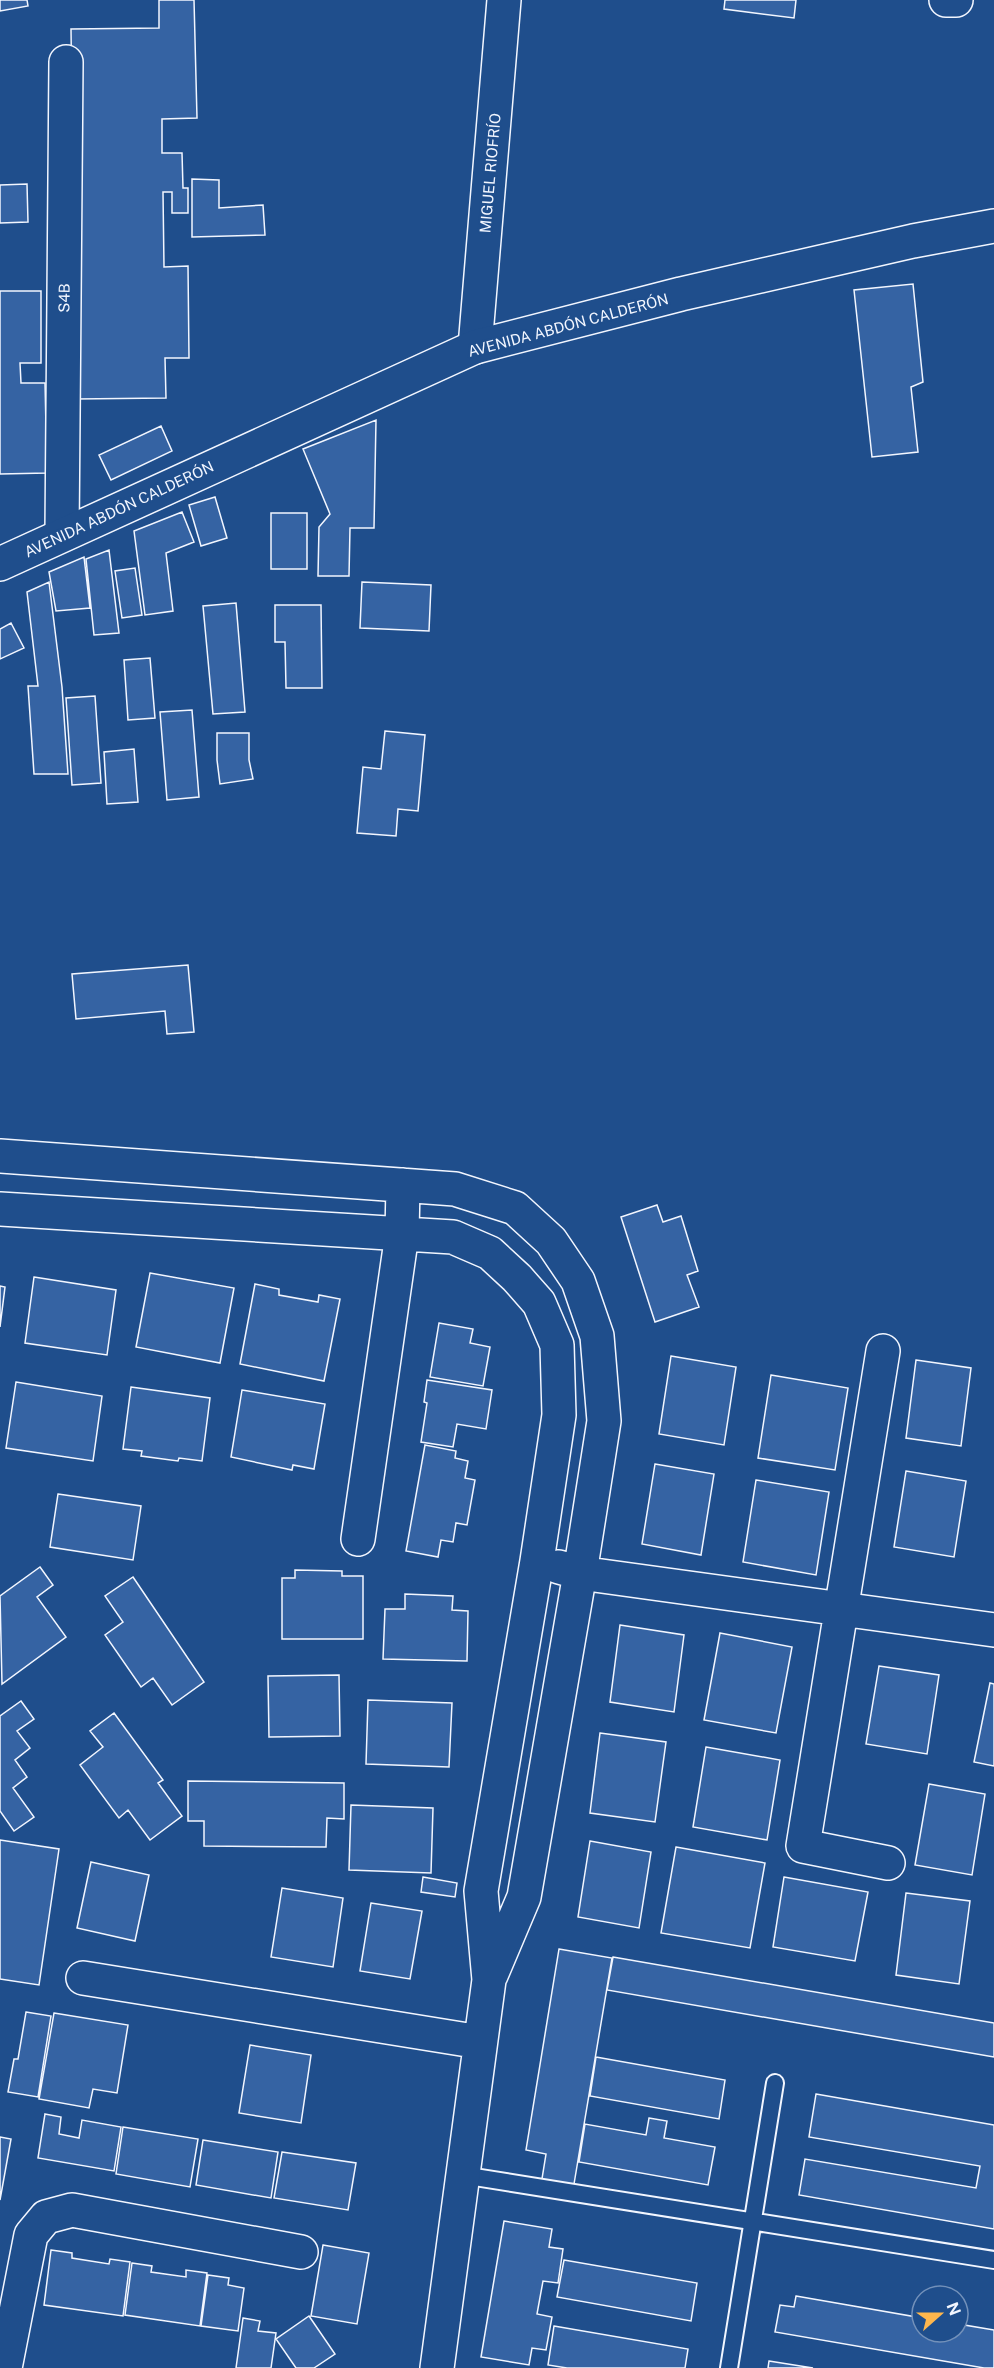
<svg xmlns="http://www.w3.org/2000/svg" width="994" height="2368" viewBox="0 0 994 2368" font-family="'Public Sans',sans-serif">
<rect width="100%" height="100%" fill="#1f4e8c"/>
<path fill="#3563a3" stroke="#f2f6ff" stroke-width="1.5" d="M0 0H27L28 6 0 11Z
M159 0H194L197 118 162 119V153H182L183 188H188V213H172V192H163L164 267 188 266 189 358H165L166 398 76 399 71 29 159 28Z
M725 0H796L794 18 724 9Z
M192 179 219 180V208L263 205 265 235 192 237Z
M27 184 28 222 0 223V185Z
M913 284 923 382 911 387 918 452 872 457 854 290Z
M0 291H41V363H20L21 383H45L47 473 0 474Z
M376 420 374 528H350L349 576H318L319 527 330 514 303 449Z
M161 426 172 451 111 480 99 455Z
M215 497 227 538 201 546 189 505Z
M182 512 194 542 166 553 173 611 145 615 134 531Z
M271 513H307V569H271Z
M109 550 119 633 94 635 86 559Z
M84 557 90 608 56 611 49 572Z
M135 568 142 615 122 618 115 571Z
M49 582 62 687 68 774H34L28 686H38L27 592Z
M362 582 431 585 429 631 360 628Z
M236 603 245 712 213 714 203 606Z
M275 605H321L322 688H286L285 642H275Z
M11 623 24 648 0 659V629Z
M150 658 155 718 128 720 124 660Z
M95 696 101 783 72 785 66 698Z
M192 710 199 797 167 800 160 712Z
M385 731 425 735 418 811 398 809 396 836 357 833 363 767 381 769Z
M217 733H249V760L253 779 220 784 217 760Z
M134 749 138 802 107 804 104 752Z
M188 965 194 1032 167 1034 165 1011 76 1019 72 974Z
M657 1205 663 1222 681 1216 698 1271 687 1275 699 1307 655 1322 621 1217Z
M150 1273 234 1288 220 1363 136 1347Z
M34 1277 116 1290 107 1355 25 1343Z
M255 1284 279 1289V1295L318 1302 319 1295 340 1299 324 1381 240 1364Z
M0 1286 5 1287 0 1327Z
M439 1323 473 1329 470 1343 490 1347 483 1386 430 1377Z
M671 1356 736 1367 724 1445 659 1434Z
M916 1360 971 1368 961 1446 906 1438Z
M771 1375 848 1388 835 1470 758 1458Z
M427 1380 492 1390 486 1429 457 1424 453 1447 421 1442 427 1403 424 1402Z
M16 1382 102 1396 93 1461 6 1448Z
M131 1387 210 1398 202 1461 179 1458 178 1461 141 1456 142 1451 123 1449Z
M242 1390 325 1404 314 1469 293 1465 292 1470 231 1457Z
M425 1445 456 1451 455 1458 468 1461 465 1478 475 1480 467 1525 456 1523 453 1542 441 1540 438 1557 406 1551Z
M655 1464 714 1474 701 1555 642 1544Z
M906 1471 966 1481 954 1557 894 1547Z
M756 1480 829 1492 816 1575 743 1562Z
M58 1494 141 1506 133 1560 50 1547Z
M40 1567 53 1585 37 1597 66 1637 2 1684 0 1596Z
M295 1570 342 1571V1576H363V1639H282V1578H295Z
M133 1577 204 1682 172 1705 153 1678 141 1687 105 1635 123 1622 105 1596Z
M405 1594 453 1596 452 1610 468 1611 467 1661 383 1659 385 1609H405Z
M620 1625 684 1635 674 1712 610 1702Z
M720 1633 792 1647 776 1733 704 1720Z
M879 1666 939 1675 927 1754 866 1744Z
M339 1675 340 1736 269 1737 268 1676Z
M990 1683 994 1684V1766L974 1762Z
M368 1700 452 1703 449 1767 366 1764Z
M21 1701 34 1719 17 1731 30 1748 15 1760 27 1777 13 1788 34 1817 14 1831 0 1811V1716Z
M114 1713 163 1780 158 1783 182 1816 150 1840 128 1810 119 1818 80 1765 103 1747 90 1731Z
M600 1733 666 1742 655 1822 590 1813Z
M706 1747 780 1760 767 1840 693 1827Z
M188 1781 344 1783V1819L327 1818 326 1847 204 1846V1821H188Z
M929 1784 985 1794 972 1875 915 1865Z
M351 1805 433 1808 431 1873 349 1870Z
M0 1840 59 1849 39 1985 0 1979Z
M590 1841 651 1852 639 1928 578 1917Z
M676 1847 765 1863 750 1948 661 1933Z
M91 1862 149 1875 135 1941 77 1928Z
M423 1877 457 1883 455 1897 421 1892Z
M784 1877 868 1892 855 1961 773 1947Z
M282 1888 343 1898 333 1967 271 1957Z
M906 1893 970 1901 959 1984 896 1975Z
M371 1903 422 1911 410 1979 360 1971Z
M559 1949 612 1958 573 2190 541 2185 546 2154 526 2150Z
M613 1957 994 2023V2057L607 1990Z
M26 2012 51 2016 38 2097 8 2092 14 2059H18Z
M54 2013 128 2025 117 2093 93 2089 89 2108 39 2099Z
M250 2045 311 2055 301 2123 239 2113Z
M596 2057 725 2080 719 2119 590 2096Z
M816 2094 994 2125V2229L799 2195 805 2159 976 2188 980 2166 809 2137Z
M45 2114 61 2117 59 2134 79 2138 82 2120 121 2127 114 2171 38 2158Z
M649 2118 667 2121 664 2138 715 2147 708 2185 579 2162 585 2124 646 2135Z
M123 2127 198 2139 190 2187 116 2174Z
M0 2137 11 2139 0 2200Z
M203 2140 278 2152 271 2198 196 2185Z
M282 2152 356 2163 348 2210 274 2198Z
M504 2221 552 2229 549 2247 563 2249 558 2283 543 2281 537 2314 552 2317 546 2350 532 2348 529 2365 481 2357Z
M323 2245 369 2253 357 2324 311 2316Z
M51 2250 72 2253V2258L109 2264 110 2259 130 2262 123 2316 44 2305Z
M564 2260 697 2283 691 2321 557 2297Z
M132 2263 152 2266 151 2272 186 2277V2270L207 2273 200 2326 125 2315Z
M208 2275 229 2278 228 2285 244 2288 238 2331 201 2326Z
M796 2296 922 2318V2332H958V2324L994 2330V2368H984L775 2332 780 2305 794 2307Z
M309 2316 335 2354 314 2368H296L276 2339Z
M243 2318 260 2321 258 2331 276 2333 271 2368H236Z
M554 2326 688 2349 685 2368H567L548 2365Z
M769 2361 813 2368H768Z"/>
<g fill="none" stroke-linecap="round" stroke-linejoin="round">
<g stroke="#f2f6ff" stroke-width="20">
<path id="service" d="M462 2175 994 2260
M729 2368 775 2083"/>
</g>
<g stroke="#f2f6ff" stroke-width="36">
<path id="minor" d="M946 0H956
M475 347 504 0
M62 534 66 62
M0 1156 455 1189 515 1208 551 1241 578 1281 597 1336 604 1421 580 1573 524 1897 491 1975
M0 1209 453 1237 490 1253 517 1278 539 1303 557 1345 559 1415 537 1561 481 1891 489 1980 437 2368
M883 1351 803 1846 888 1863
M358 1539 402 1234 403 1185
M559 1567 580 1573 994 1630
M83 1978 480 2042
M5 2368 31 2235 46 2217 72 2210 301 2252"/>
</g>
<g stroke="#f2f6ff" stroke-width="36">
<path id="tertiary" d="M0 564 475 347 681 294 913 241 994 226"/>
</g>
<use href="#service" stroke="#1f4e8c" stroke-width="16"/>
<use href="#minor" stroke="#1f4e8c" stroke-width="33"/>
<use href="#tertiary" stroke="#1f4e8c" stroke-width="33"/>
</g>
<g text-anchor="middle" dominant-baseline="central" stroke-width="4.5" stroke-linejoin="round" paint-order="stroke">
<g font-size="15" fill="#f2f6ff" stroke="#1f4e8c">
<text transform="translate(490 173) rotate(-85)">MIGUEL RIOFRÍO</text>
<text transform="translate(64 298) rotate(-89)">S4B</text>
<text transform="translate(568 325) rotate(-15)">AVENIDA ABDÓN CALDERÓN</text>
<text transform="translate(119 509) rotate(-25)">AVENIDA ABDÓN CALDERÓN</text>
</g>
</g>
<g transform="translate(940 2314) rotate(69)"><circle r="28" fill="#1f4e8c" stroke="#7391ba" stroke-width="1.5"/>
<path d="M0-4.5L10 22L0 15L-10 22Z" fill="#ffb74d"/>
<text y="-9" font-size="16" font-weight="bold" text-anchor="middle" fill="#f2f6ff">N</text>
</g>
</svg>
